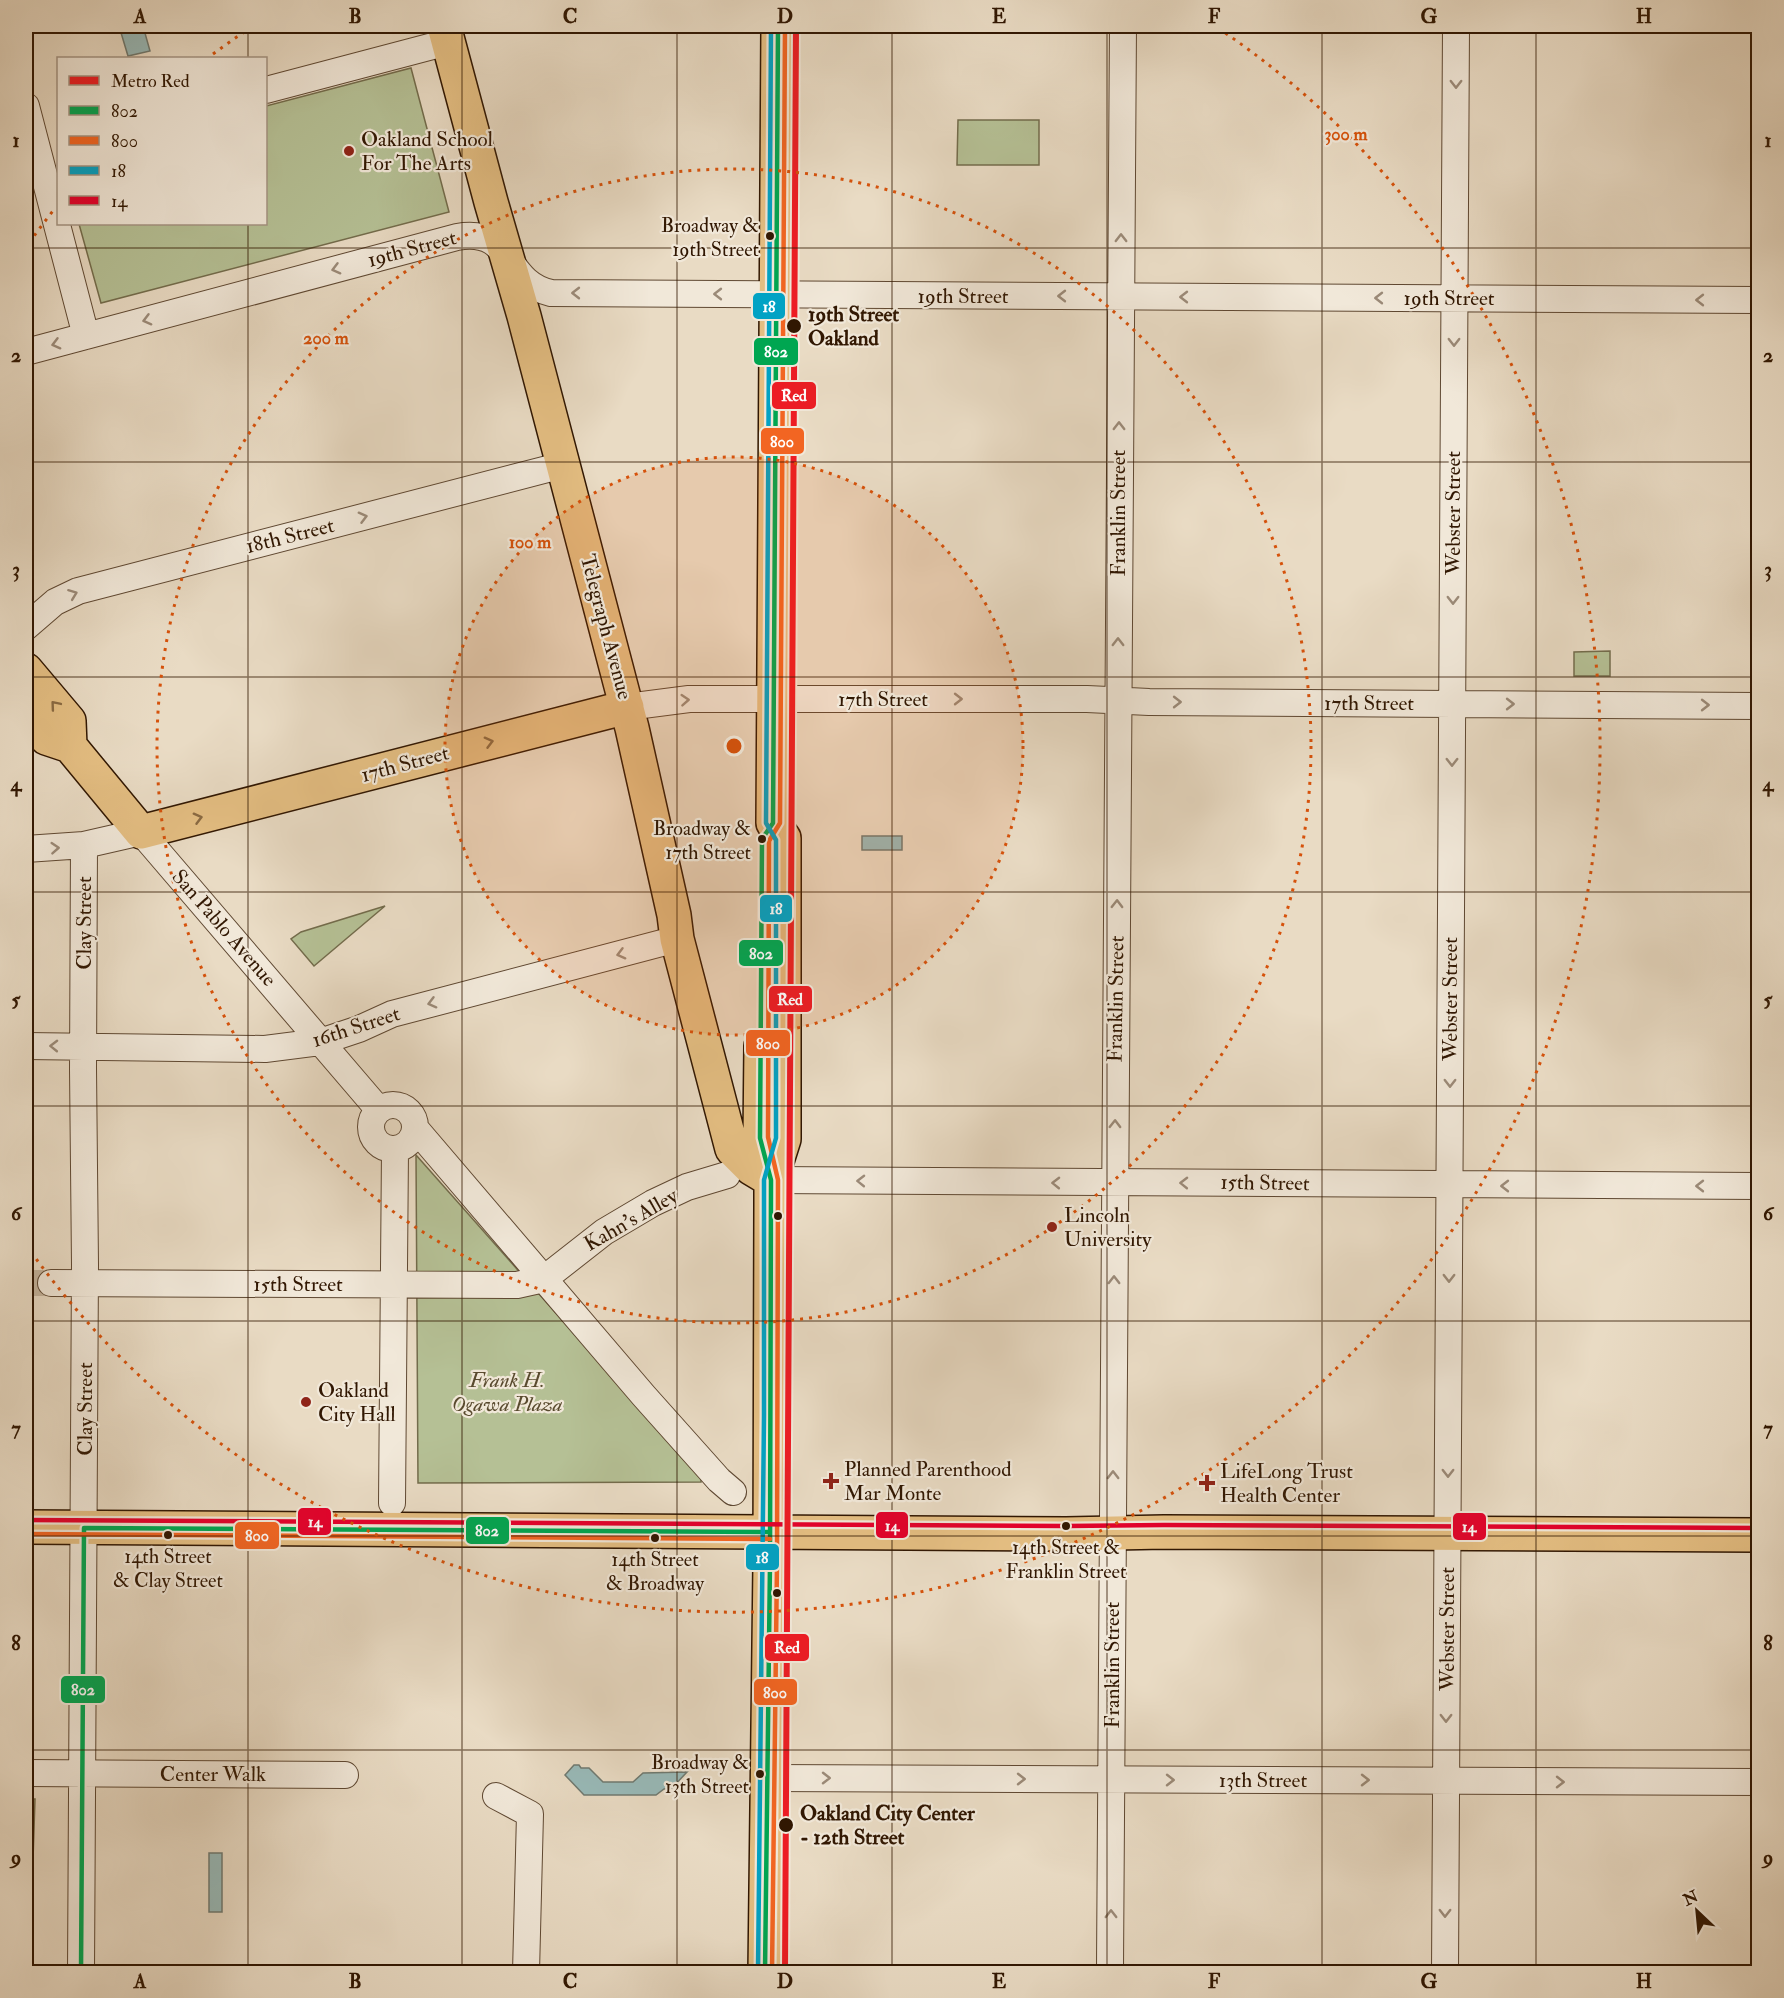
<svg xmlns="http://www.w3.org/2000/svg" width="1784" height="1998" viewBox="0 0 1784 1998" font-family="'IM FELL Double Pica',serif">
<rect width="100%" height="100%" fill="#e9dbc4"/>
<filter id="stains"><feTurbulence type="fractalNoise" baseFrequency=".00333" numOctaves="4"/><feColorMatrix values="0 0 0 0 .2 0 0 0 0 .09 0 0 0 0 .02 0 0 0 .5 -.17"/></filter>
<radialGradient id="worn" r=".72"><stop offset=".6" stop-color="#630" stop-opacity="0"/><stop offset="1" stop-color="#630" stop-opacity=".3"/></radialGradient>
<path fill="#b5c095" stroke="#736c4c" stroke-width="1.5" d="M411 68 449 212 101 303 79 224H266V106Z
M958 120H1039V165H957Z
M1610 651V676H1574V652Z
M385 906 314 966 291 939 301 932Z
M416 1155 701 1477V1482L418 1483Z
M26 1799H35L33 1860H26Z"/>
<path fill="#98bab9" stroke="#6f7970" stroke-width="1.5" d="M119 26H143L150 51 128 56Z
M862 836H902V850H862Z
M574 1765H579L581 1768H589L603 1782H633L643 1773 687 1772 672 1788 664 1789 656 1795H584L565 1775Z
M209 1853H222V1912H209Z"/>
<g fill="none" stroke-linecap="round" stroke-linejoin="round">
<path stroke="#c4b49d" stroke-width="26" stroke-dasharray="26 13" stroke-linecap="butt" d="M26 1283H51"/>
<g stroke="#5f4832" stroke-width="28">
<path id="minor" d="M266 90 448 42
M26 106 86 336
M26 352 457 237C515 227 502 282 551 293L1758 300
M26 627 55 602 78 591 563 465
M627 707 689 699H1087L1149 702 1758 706
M26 849 84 845 141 832 379 1110
M26 1046 265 1049 320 1042 359 1029 392 1014 677 939
M371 1127a22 22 0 1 1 44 0a22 22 0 1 1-44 0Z
M415 1128 644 1396 719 1480 733 1492
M771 1180 1758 1186
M51 1283 517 1285 544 1279 604 1232 653 1203 687 1187 727 1175
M392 1503 395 1150
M26 1773 345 1775
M767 1778 1758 1782
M496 1796 530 1814 526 1972
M81 1972 85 1265 83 1069 84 845
M1110 1972C1113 1323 1118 674 1123 26
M1445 1972 1456 26"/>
</g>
<g stroke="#311702" stroke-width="36">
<path id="major" d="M444 26 491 202 524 316 632 728 674 915 677 939 732 1149 751 1168 771 1180
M26 670 69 721 70 746
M26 714 46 738 70 746 141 832 627 707
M761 1046 760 1138 771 1180V1205L770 1563 765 1972
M771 1180 784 1139V838L773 823 778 26
M26 1527 1066 1534 1164 1532 1758 1535"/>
</g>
<use href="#minor" stroke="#f1e8d9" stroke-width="26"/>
<use href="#major" stroke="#e4be82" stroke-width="33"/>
<g stroke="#f1e8d9" stroke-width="9">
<path id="bus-1" d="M81 1972 84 1528 770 1532
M765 1972 770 1563 771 1180 760 1138 762 839 773 823 778 26"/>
</g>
<g stroke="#f1e8d9" stroke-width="9">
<path id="bus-2" d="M26 1534 770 1539
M772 1972 777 1563 778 1180 768 1137 769 841 780 823 785 26"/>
</g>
<g stroke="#f1e8d9" stroke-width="9">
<path id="bus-3" d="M758 1972 764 1416V1180L776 1138V840L766 823 771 26"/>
</g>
<g stroke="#f1e8d9" stroke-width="9">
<path id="bus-4" d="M26 1520 1066 1526 1164 1525 1758 1528"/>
</g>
<use href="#bus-1" stroke="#00a651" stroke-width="4.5"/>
<use href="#bus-2" stroke="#f26522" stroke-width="4.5"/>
<use href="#bus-3" stroke="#02a2c4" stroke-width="4.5"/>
<use href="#bus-4" stroke="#e4002b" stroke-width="4.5"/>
<g stroke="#f1e8d9" stroke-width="10">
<path id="metro-1" d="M785 1972 796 26"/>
</g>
<use href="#metro-1" stroke="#ed1c24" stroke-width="6"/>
</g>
<defs><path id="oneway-chevron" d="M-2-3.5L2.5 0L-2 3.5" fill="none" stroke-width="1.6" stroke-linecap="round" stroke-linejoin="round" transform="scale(1.5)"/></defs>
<g stroke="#9b8a78">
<use href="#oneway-chevron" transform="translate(1456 84) rotate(90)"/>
<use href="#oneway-chevron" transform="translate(1121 238) rotate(-90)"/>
<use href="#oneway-chevron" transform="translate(336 269) rotate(165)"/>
<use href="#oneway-chevron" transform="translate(576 293) rotate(-180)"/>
<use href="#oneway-chevron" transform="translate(718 294) rotate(-180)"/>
<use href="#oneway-chevron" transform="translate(1062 296) rotate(-180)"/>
<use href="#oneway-chevron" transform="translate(1184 297) rotate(-180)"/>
<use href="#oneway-chevron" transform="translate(1379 298) rotate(-180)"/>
<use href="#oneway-chevron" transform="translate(1700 300) rotate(-180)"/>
<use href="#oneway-chevron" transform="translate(147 320) rotate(165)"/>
<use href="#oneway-chevron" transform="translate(1454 342) rotate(90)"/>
<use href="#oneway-chevron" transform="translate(56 344) rotate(165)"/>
<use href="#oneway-chevron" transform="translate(1119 426) rotate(-90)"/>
<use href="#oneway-chevron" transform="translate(363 517) rotate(-15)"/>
<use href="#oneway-chevron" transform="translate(73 594) rotate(-21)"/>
<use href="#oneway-chevron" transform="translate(1453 600) rotate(90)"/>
<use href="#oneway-chevron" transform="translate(1118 642) rotate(-90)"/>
<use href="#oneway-chevron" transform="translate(958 699)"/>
<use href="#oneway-chevron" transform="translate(685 700) rotate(-4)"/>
<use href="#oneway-chevron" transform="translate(1177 702)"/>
<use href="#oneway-chevron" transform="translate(1510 704)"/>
<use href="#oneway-chevron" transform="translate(1705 705)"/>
<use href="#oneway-chevron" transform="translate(1452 762) rotate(90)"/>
<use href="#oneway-chevron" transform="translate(55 848) rotate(-4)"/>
<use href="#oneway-chevron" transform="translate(1117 904) rotate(-89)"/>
<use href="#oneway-chevron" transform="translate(621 954) rotate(165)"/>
<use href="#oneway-chevron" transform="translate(432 1003) rotate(165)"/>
<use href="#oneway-chevron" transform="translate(54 1046) rotate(-179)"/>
<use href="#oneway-chevron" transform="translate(1450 1083) rotate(90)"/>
<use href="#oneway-chevron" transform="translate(1115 1124) rotate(-89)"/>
<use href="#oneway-chevron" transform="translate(861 1181) rotate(-179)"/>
<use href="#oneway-chevron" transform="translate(1056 1183) rotate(-179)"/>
<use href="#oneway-chevron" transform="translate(1184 1183) rotate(-179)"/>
<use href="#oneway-chevron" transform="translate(1505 1186) rotate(-180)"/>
<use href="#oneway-chevron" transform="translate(1700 1186) rotate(180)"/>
<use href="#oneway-chevron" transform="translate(1449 1278) rotate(90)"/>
<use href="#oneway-chevron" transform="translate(1114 1280) rotate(-90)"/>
<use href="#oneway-chevron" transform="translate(1448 1473) rotate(90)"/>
<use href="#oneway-chevron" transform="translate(1113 1475) rotate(-90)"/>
<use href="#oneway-chevron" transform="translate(1446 1718) rotate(90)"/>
<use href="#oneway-chevron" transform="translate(826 1778)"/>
<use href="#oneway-chevron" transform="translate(1021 1779)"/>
<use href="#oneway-chevron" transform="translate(1170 1780)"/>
<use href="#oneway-chevron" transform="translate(1365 1780)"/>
<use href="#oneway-chevron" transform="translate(1560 1782)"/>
<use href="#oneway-chevron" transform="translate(1445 1913) rotate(90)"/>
<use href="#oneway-chevron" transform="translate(1111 1914) rotate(-90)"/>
</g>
<g stroke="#8a6a42">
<use href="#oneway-chevron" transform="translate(55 705) rotate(-130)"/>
<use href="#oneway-chevron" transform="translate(489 742) rotate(-15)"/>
<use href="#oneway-chevron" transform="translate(198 818) rotate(-15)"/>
</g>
<path fill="none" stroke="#311702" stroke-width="1.5" stroke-opacity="0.55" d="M248 26V58M462 26V1972M677 26V1972M892 26V1972M1107 26V1972M1322 26V1972M1536 26V1972M248 224V1972M26 248H1758M26 462H1758M26 677H1758M26 892H1758M26 1106H1758M26 1321H1758M26 1536H1758M26 1750H1758"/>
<circle cx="734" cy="746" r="289" fill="#d6520b" fill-opacity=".12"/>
<g fill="none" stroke="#d6520b" stroke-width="3" stroke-dasharray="3 6">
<circle cx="734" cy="746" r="289"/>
<circle cx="734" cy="746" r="577"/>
<path d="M29 243A866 866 0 0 1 56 207M213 54A866 866 0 0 1 250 28M1218 28A866 866 0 1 1 29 1249"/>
</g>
<g fill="#8f2418" stroke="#f1e8d9" stroke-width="2">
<circle cx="349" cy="151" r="6"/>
<circle cx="1052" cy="1227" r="6"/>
<circle cx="306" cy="1402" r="6"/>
<path d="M828 1472h6v6h6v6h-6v6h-6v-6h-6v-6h6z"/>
<path d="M1204 1474h6v6h6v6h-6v6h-6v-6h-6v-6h6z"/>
</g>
<g fill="#311702" stroke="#f1e8d9" stroke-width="2">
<circle cx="770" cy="236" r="5"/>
<circle cx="794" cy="326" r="8"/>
<circle cx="762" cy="839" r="5"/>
<circle cx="778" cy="1216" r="5"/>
<circle cx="1066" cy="1526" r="5"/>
<circle cx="168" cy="1535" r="5"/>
<circle cx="655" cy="1538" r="5"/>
<circle cx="777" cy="1593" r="5"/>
<circle cx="760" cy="1774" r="5"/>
<circle cx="786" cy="1825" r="8"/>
</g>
<g text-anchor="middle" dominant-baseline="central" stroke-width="4.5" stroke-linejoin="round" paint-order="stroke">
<g font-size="20" fill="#311702" stroke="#f1e8d9" text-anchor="end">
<text x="759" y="225">Broadway &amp;<tspan x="759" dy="24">19th Street</tspan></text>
<text x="751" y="828">Broadway &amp;<tspan x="751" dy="24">17th Street</tspan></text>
<text x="1066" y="1547" text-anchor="middle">14th Street &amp;<tspan x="1066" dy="24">Franklin Street</tspan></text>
<text x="168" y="1556" text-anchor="middle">14th Street<tspan x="168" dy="24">&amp; Clay Street</tspan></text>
<text x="655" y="1559" text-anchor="middle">14th Street<tspan x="655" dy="24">&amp; Broadway</tspan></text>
<text x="749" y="1762">Broadway &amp;<tspan x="749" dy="24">13th Street</tspan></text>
</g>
<g font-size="21" fill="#311702" stroke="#f1e8d9" text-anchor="start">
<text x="361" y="139">Oakland School<tspan x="361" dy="24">For The Arts</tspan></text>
<text x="1064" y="1215">Lincoln<tspan x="1064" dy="24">University</tspan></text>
<text x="318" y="1390">Oakland<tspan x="318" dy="24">City Hall</tspan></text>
<text x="844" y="1469">Planned Parenthood<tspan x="844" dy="24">Mar Monte</tspan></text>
<text x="1220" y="1471">LifeLong Trust<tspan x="1220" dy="24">Health Center</tspan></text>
</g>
<g font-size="21" fill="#311702" stroke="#f1e8d9">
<text transform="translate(412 249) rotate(-15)">19th Street</text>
<text x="963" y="296">19th Street</text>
<text x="1449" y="298">19th Street</text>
<text transform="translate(1118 513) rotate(-90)">Franklin Street</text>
<text transform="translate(1453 513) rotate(-90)">Webster Street</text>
<text transform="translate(290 536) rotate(-14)">18th Street</text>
<text transform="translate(606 627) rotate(75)">Telegraph Avenue</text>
<text x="883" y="699">17th Street</text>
<text x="1369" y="703">17th Street</text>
<text transform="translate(405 764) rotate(-15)">17th Street</text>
<text transform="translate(84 923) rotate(-90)">Clay Street</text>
<text transform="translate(224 928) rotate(49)">San Pablo Avenue</text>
<text transform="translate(1116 999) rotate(-89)">Franklin Street</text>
<text transform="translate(1450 999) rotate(-90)">Webster Street</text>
<text transform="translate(356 1027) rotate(-18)">16th Street</text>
<text transform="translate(1265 1183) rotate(1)">15th Street</text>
<text transform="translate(631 1220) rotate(-30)">Kahn's Alley</text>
<text x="298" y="1284">15th Street</text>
<text transform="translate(85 1409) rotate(-90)">Clay Street</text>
<text transform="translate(1447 1629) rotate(-90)">Webster Street</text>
<text transform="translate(1112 1665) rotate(-90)">Franklin Street</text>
<text x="213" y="1774">Center Walk</text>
<text x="1263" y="1780">13th Street</text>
</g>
<g font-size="21" font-weight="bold" fill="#311702" stroke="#f1e8d9" text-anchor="start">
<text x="808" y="314">19th Street<tspan x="808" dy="24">Oakland</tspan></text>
<text x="800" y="1813">Oakland City Center<tspan x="800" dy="24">- 12th Street</tspan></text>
</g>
<g font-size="21" font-style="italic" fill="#594a2e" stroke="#f1e8d9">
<text x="507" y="1380">Frank H.<tspan x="507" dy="24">Ogawa Plaza</tspan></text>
</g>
</g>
<circle cx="734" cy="746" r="9" fill="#d6520b" stroke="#f1e8d9" stroke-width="3"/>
<g font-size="18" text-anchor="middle" font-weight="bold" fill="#d6520b" stroke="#f1e8d9" stroke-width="4.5" stroke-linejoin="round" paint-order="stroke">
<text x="1346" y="140">300 m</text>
<text x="326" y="344">200 m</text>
<text x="530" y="548">100 m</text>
</g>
<g stroke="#f1e8d9" stroke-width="2">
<rect x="752" y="292" width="34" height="28" rx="6" fill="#02a2c4"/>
<rect x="753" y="337" width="46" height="29" rx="6" fill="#00a651"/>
<rect x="771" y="381" width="46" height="29" rx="6" fill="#ed1c24"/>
<rect x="760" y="427" width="45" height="28" rx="6" fill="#f26522"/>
<rect x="759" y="894" width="34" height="29" rx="6" fill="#02a2c4"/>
<rect x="738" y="939" width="46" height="28" rx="6" fill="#00a651"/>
<rect x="768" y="985" width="45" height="28" rx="6" fill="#ed1c24"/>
<rect x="745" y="1029" width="46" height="28" rx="6" fill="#f26522"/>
<rect x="297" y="1507" width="35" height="29" rx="6" fill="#e4002b"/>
<rect x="875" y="1511" width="34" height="28" rx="6" fill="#e4002b"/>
<rect x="1452" y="1512" width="35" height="29" rx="6" fill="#e4002b"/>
<rect x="465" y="1516" width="45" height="29" rx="6" fill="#00a651"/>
<rect x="234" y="1521" width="46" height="29" rx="6" fill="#f26522"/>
<rect x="745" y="1543" width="35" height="28" rx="6" fill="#02a2c4"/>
<rect x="764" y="1633" width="46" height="29" rx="6" fill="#ed1c24"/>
<rect x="60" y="1675" width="46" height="29" rx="6" fill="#00a651"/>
<rect x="753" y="1678" width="45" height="28" rx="6" fill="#f26522"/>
</g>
<g font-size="16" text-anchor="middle" font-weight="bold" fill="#fff">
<text x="769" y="312">18</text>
<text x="776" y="357">802</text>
<text x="794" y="401">Red</text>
<text x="782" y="447">800</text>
<text x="776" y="914">18</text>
<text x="761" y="959">802</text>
<text x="790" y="1005">Red</text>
<text x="768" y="1049">800</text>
<text x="315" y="1527">14</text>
<text x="892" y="1531">14</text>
<text x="1469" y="1532">14</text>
<text x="487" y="1536">802</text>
<text x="257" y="1541">800</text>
<text x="762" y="1563">18</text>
<text x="787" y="1653">Red</text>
<text x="83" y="1695">802</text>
<text x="775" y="1698">800</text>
</g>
<rect width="1784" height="1998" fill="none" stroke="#e9dbc4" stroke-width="66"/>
<rect x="57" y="57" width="210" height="168" fill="#f1e8d9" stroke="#a49483" stroke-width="1.5"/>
<rect x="69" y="76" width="30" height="9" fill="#ed1c24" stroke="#a49483" stroke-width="1.5"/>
<text x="111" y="87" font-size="18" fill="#311702">Metro Red</text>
<rect x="69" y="106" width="30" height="9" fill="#00a651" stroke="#a49483" stroke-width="1.5"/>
<text x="111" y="117" font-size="18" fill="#311702">802</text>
<rect x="69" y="136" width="30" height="9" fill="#f26522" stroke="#a49483" stroke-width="1.5"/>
<text x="111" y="147" font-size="18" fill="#311702">800</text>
<rect x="69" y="166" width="30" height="9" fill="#02a2c4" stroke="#a49483" stroke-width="1.5"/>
<text x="111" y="177" font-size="18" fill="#311702">18</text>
<rect x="69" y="196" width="30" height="9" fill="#e4002b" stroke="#a49483" stroke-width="1.5"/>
<text x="111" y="207" font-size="18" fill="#311702">14</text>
<g transform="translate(1697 1911) rotate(334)" stroke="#f1e8d9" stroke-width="4.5" paint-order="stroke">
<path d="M0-4.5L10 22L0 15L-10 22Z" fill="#311702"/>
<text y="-9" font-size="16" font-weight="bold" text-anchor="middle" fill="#311702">N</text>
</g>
<rect x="33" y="33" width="1718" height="1932" fill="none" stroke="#311702" stroke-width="2"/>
<g font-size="20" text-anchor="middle" font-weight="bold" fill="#311702">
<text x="140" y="23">A</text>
<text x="355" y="23">B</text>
<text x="570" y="23">C</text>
<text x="785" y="23">D</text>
<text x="999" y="23">E</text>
<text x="1214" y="23">F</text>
<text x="1429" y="23">G</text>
<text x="1644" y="23">H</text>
<text x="16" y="147">1</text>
<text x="1768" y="147">1</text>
<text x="16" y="362">2</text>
<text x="1768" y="362">2</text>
<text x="16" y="576">3</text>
<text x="1768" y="576">3</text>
<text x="16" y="791">4</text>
<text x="1768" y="791">4</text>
<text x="16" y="1006">5</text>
<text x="1768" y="1006">5</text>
<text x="16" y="1220">6</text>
<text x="1768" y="1220">6</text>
<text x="16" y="1435">7</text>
<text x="1768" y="1435">7</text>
<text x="16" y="1650">8</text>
<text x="1768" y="1650">8</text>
<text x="16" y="1864">9</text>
<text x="1768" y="1864">9</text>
<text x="140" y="1988">A</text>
<text x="355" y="1988">B</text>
<text x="570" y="1988">C</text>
<text x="785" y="1988">D</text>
<text x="999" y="1988">E</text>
<text x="1214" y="1988">F</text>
<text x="1429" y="1988">G</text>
<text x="1644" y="1988">H</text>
</g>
<rect width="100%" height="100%" filter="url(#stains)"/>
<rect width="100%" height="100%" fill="url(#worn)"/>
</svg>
